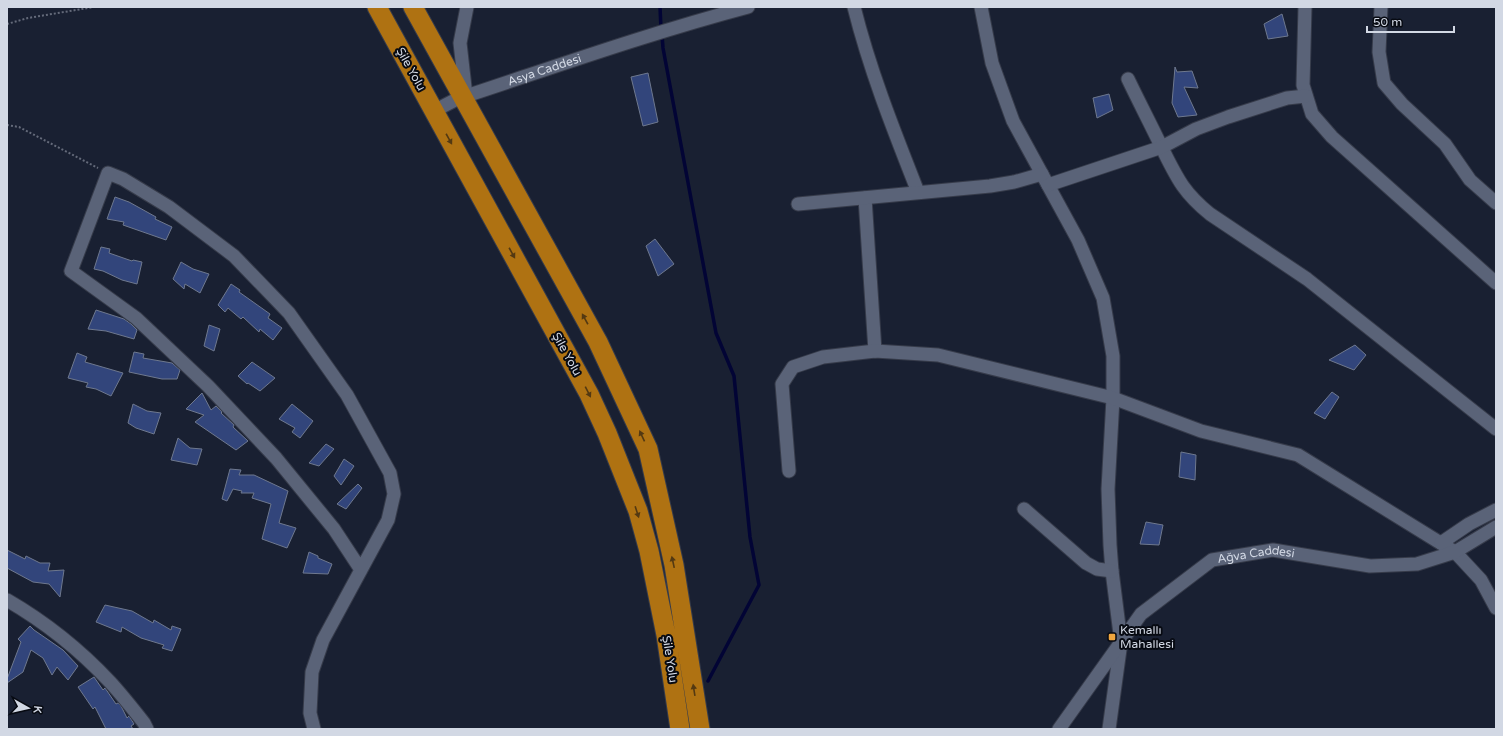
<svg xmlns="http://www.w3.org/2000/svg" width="1503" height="736" viewBox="0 0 1503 736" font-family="'Varela Round',sans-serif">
<rect width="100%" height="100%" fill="#192032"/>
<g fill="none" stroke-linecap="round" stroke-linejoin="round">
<path stroke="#020435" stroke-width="3.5" d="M660 7 661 29
M662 35 663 48 716 333 734 376 750 537 759 585 708 681"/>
</g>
<path fill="#32457b" stroke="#6e788e" d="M1282 14 1288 36 1268 39 1264 24Z
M1175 67 1177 72 1192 71 1198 88 1184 87 1197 115 1178 117 1172 103Z
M648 73 658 122 643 126 631 77Z
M1109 94 1113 110 1097 118 1093 98Z
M115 197 129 202 156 217 155 219 172 227 166 240 123 225 124 222 107 219Z
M655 239 674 264 658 276 646 246Z
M101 247 110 249 109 253 132 261 133 260 142 262 137 284 122 280 103 271 94 269Z
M181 262 193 269 209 274 200 293 185 284 184 289 173 279Z
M231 284 240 290 239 292 270 314 268 318 282 328 273 340 260 329 259 332 243 317 241 319 228 308 225 312 218 305Z
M96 310 124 319 131 324 137 330 134 339 106 331 88 329Z
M209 325 220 329 214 351 204 346Z
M1355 345 1366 355 1354 370 1329 360Z
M134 352 144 354 143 358 172 363 180 370 177 379H162L129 372Z
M77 353 87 357 85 362 123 373 111 396 96 389 86 387 88 383 68 378Z
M252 362 275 378 260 391 248 383 247 384 238 376Z
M1332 392 1339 397 1325 419 1314 413Z
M202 393 211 410 216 406 222 412 221 413 234 425 233 427 248 441 236 450 195 422 204 415 186 409Z
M133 404 147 411 161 413 154 434 136 428 128 423Z
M292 404 313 421 300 438 292 432 295 428 279 419Z
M178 438 190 448 202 449 197 465 171 460Z
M326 444 334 449 319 466 309 463Z
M1181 452 1196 455 1195 480 1179 477Z
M344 459 354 466 341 485 334 476Z
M230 469 241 470 239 475H254L288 491 279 523 296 528 287 548 262 539 271 504 252 498 254 493H241L242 491 233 489 227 501 222 499Z
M358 484 362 488 346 509 337 504Z
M1146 522 1163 525 1159 545 1140 544Z
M7 550 25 559 26 556 40 563H50L48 571 64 570 60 597 49 584 33 582 7 568Z
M309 552 318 556V558L332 564 328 574 303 573Z
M105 605 132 611 153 623 154 620 171 630 172 626 181 629 172 651 162 648 164 645 141 638 122 627 121 632 96 622Z
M30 626 34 630 63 650 78 666 68 680 57 667 52 675 43 658 31 650 23 672 7 683V679L21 642 18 639Z
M94 677 103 690 105 688 116 704 118 703 121 706 127 718 129 716 134 724 131 726 133 729H106L95 707 93 709 78 687Z"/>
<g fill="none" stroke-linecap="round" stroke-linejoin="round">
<g stroke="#363b4a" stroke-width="15">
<g id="minor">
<path d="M854 7C870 71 894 131 918 192"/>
<path d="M981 7 992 63 1013 121 1078 240 1103 298 1113 356V398L1108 489 1110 545 1112 571 1121 642 1109 729"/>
<path d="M1305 7 1303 85 1312 114 1332 137 1496 283"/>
<path d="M1381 7 1379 52 1384 83 1402 104 1445 144 1470 180 1496 203"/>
<path d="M1128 79C1139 102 1151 125 1162 148 1177 178 1183 192 1210 214L1307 279 1496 429"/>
<path d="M466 96 460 43 467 7"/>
<path id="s1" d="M434 111 457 99C554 67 650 33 748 7"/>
<path d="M1048 185 1162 147 1196 129 1228 117 1287 98 1306 96"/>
<path d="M865 198 875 351"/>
<path d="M798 204 990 186 1014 182 1042 174"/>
<path d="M789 471 782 384 793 367 823 357 875 351 938 355 1113 398 1201 431 1298 455 1455 552 1481 580 1496 608"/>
<path d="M1024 509 1086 563 1097 569 1112 571"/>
<path d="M1441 543 1469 524 1496 510"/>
<path d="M7 600C45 622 80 650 110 682 122 695 133 709 144 723L147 729"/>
<path d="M314 729 310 713 312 672 323 640 388 520 394 494 390 473 347 395 289 313 234 256 169 207 123 179 108 173 71 271 136 318 208 386 276 458 334 529 361 570"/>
<path id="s2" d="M1059 729 1141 614 1212 560 1273 550 1370 566 1417 564 1455 552 1496 527"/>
</g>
</g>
<g stroke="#363b4a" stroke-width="21">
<path id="highway" d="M377 7 589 394 607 433 638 511 649 551 666 635 680 729
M413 7 598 342 648 449 674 565 700 729"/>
</g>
<path stroke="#646a7a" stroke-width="2" stroke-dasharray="2 2" stroke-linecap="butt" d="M7 24 28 18 94 7
M7 125 19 127 98 168"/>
<use href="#minor" stroke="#5a6378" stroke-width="13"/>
<use href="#highway" stroke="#af7212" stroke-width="19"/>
</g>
<defs><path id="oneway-solid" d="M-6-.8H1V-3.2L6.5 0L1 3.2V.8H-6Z"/></defs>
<g fill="#533912">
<use href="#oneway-solid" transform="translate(449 139) rotate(61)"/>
<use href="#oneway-solid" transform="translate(512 253) rotate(61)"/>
<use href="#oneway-solid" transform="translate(585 319) rotate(-119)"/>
<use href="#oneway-solid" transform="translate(588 392) rotate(63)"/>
<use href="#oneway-solid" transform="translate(642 436) rotate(-115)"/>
<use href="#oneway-solid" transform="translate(637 512) rotate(72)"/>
<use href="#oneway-solid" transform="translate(673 562) rotate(-102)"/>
<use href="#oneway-solid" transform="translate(694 690) rotate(-99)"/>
</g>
<rect fill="#f0a63f" stroke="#070a12" stroke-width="1.5" x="1108" y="633" width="8" height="8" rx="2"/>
<g text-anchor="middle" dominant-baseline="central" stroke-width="4" stroke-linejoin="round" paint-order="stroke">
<g font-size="12" fill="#d2d8e4" stroke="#070a12">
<text transform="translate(411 69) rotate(61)">Şile Yolu</text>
<text stroke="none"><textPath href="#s1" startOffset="118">Asya Caddesi</textPath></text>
<text transform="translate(567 354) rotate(61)">Şile Yolu</text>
<text stroke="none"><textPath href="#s2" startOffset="275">Ağva Caddesi</textPath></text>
<text transform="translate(670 659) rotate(81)">Şile Yolu</text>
</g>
<g font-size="12" fill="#d2d8e4" stroke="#070a12" text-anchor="start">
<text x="1120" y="630">Kemallı<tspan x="1120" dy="14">Mahallesi</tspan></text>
</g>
</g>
<rect width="1503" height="736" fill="none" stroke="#d2d8e4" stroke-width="16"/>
<g transform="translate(28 708) rotate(98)" stroke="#070a12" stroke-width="3" paint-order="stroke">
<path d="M0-3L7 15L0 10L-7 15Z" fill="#d2d8e4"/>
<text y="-6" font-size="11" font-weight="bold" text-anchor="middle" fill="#d2d8e4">K</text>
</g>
<path d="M1367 26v6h87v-6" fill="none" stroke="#d2d8e4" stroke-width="2"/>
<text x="1373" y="26" font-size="12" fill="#d2d8e4" stroke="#070a12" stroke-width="3" paint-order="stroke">50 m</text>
</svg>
